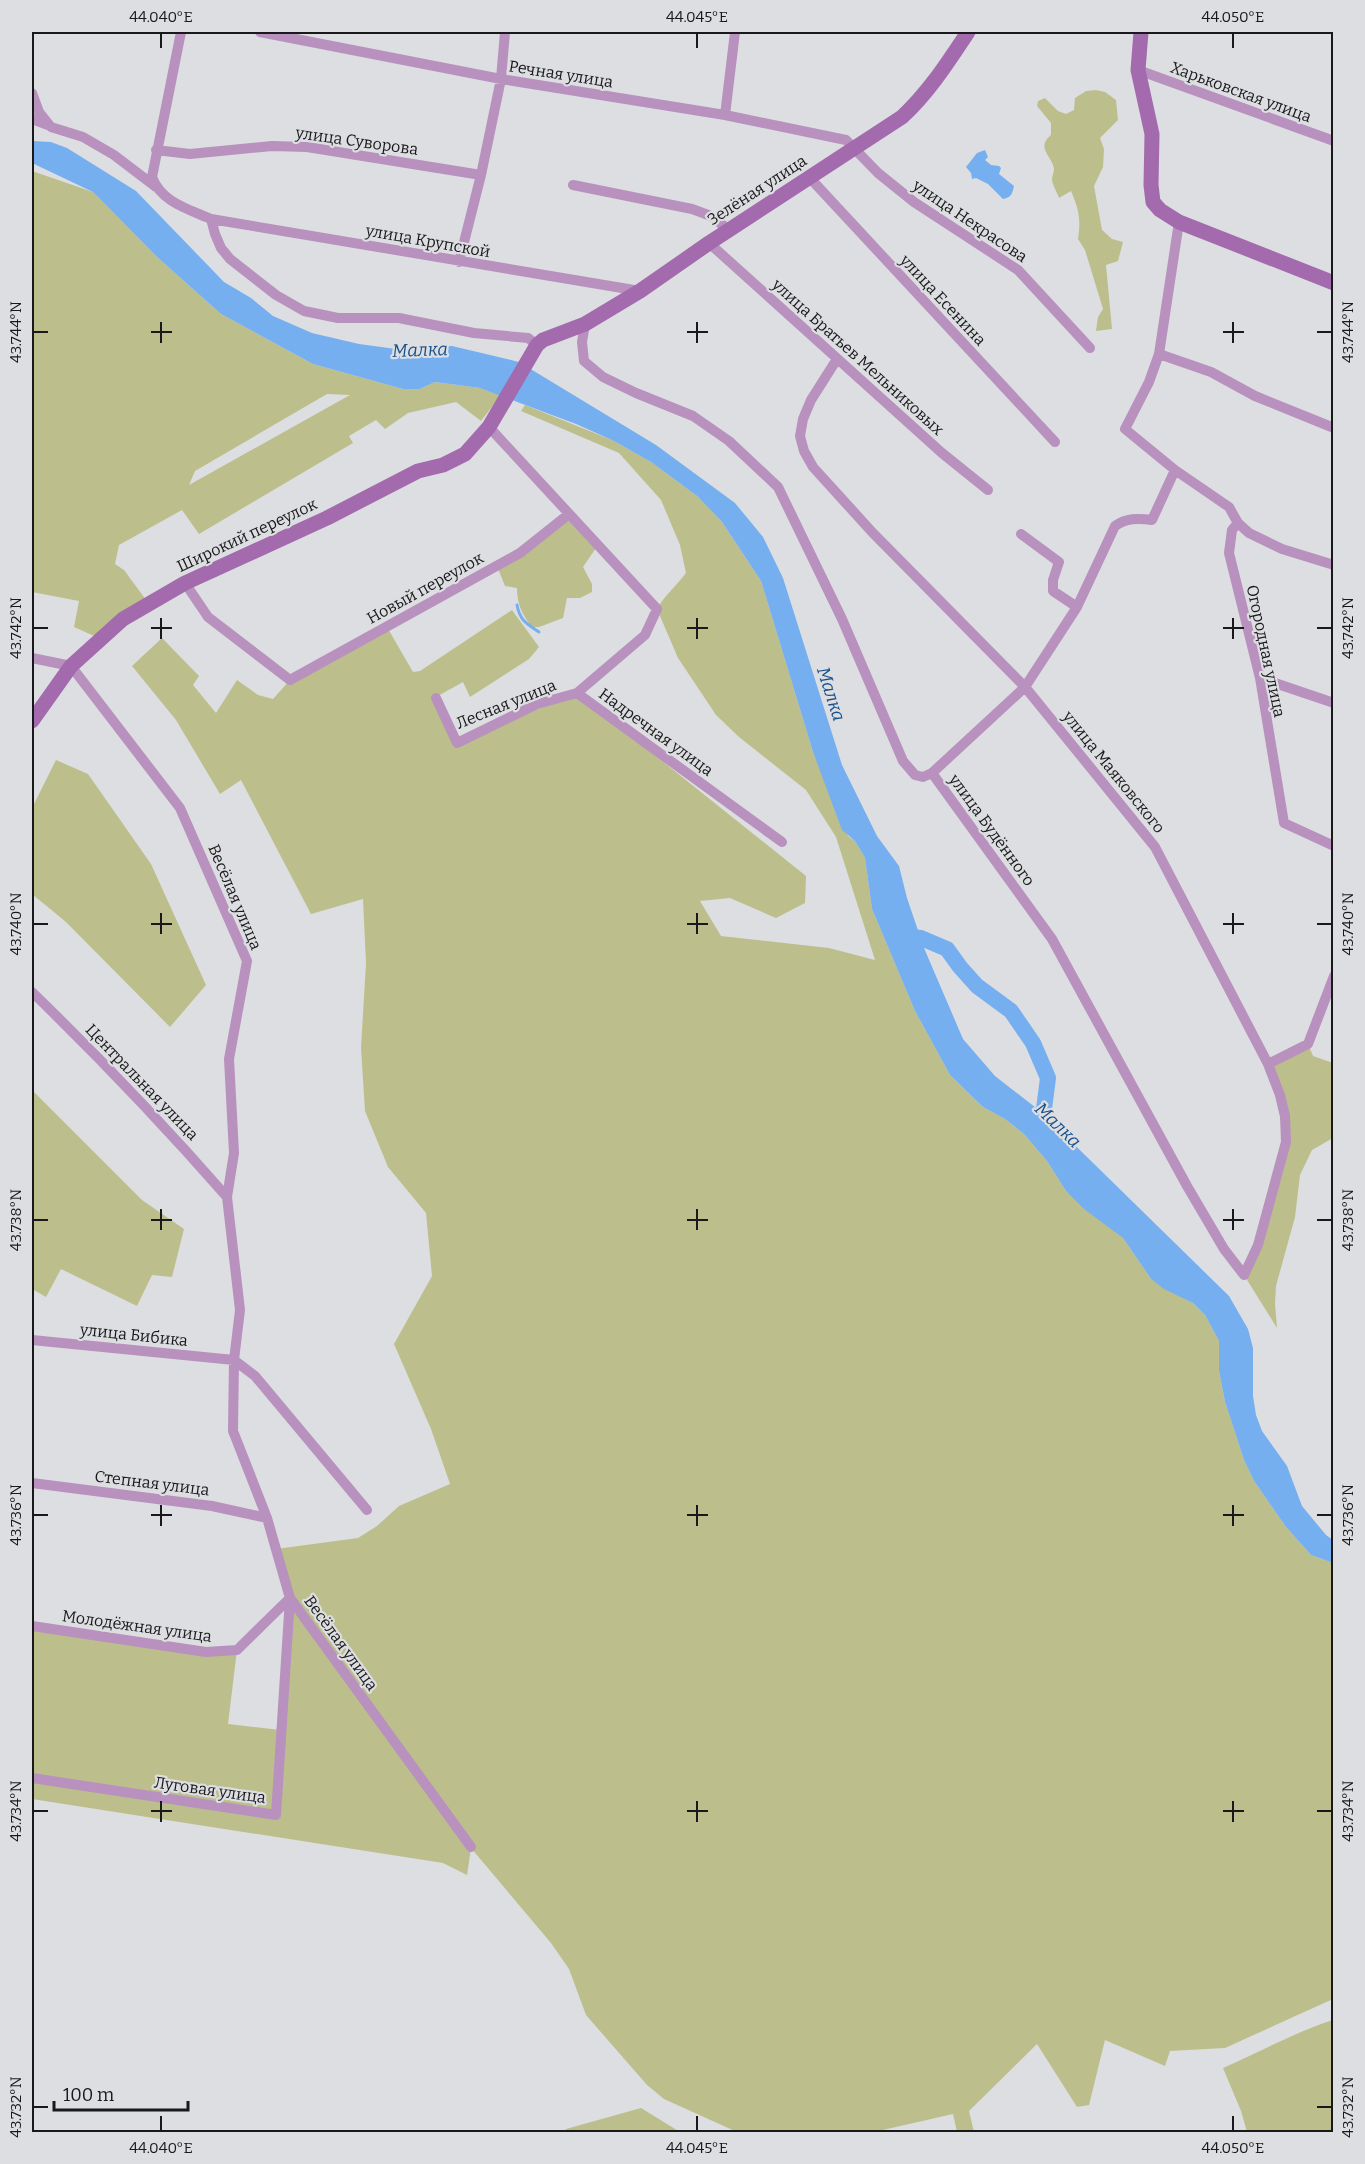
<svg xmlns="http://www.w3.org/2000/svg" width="1365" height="2164" viewBox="0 0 1365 2164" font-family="Bitter,serif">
<rect width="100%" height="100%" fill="#dddee1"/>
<path fill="#bcbf8c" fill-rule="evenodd" d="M1096 90 1105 92 1116 100 1118 120 1100 138 1104 149 1103 167 1094 186 1102 230 1112 239 1123 242 1118 261 1106 265 1112 329 1096 331 1098 317 1103 309 1085 250 1078 239C1081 219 1079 210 1071 191L1059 198C1057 192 1052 184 1052 179 1052 176 1054 173 1054 169 1053 157 1035 148 1051 135V123L1037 106 1038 101 1045 98 1058 111 1066 114 1074 110 1075 98 1086 91Z
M32 171 93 192 157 257 221 314 313 364 403 389H420L435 382 480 388 501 395 481 421 456 402 408 413 385 429 376 420 349 436 353 443 199 534 182 510 119 545 115 564 124 570 149 604 101 639 74 627 79 601 32 592ZM327 394 350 395 189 485 195 471Z
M525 405 612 440 651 462 697 496 722 522 761 581 813 752 848 836 855 841 865 858 872 909 915 1011 950 1075 983 1107 1005 1119 1024 1134 1047 1161 1066 1191 1123 1238 1151 1279 1193 1303 1205 1315 1219 1341V1371L1225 1402 1244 1460 1254 1481 1286 1527 1311 1555 1333 1563V1999L1225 2048 1170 2051 1165 2066 1105 2040 1089 2105 1077 2107 1037 2044 969 2111 974 2132H957L953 2114 874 2132H737L664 2099 647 2085 586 2015 569 1969 551 1943 471 1848 467 1875 443 1863 32 1799V1626L206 1652 237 1650 228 1724 281 1730 290 1599 276 1549 358 1538 377 1526 399 1506 450 1484 431 1429 394 1344 432 1276 426 1213 388 1167 365 1111 361 1048 366 963 363 899 311 914 241 780 220 794 176 720 132 666 162 638 199 676 193 685 216 713 237 680 258 695 273 699 290 680 387 627 413 672 420 671 512 610 539 647 529 659 470 697 463 682 436 697 457 742 577 693 806 876 805 903 776 918 730 898 700 901 721 936 829 948 875 960 836 837 806 790 739 737 716 715 678 658 657 609C665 595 676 586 686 573L680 545 661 500 619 453 521 411Z
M569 514 598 545 583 567 592 584V592L580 598H567L563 618 539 627H532C522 615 517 604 517 588L505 586 497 566Z
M56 760 88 774 151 864 206 985 170 1027 66 922 32 894V808Z
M1308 1044 1313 1056 1333 1063V1138L1312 1150 1300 1175 1295 1217 1276 1286 1275 1304 1277 1328 1244 1275 1286 1142 1268 1064Z
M32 1090 142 1200 184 1229 172 1277 152 1275 137 1306 61 1269 46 1297 32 1289Z
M1333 2020V2132H1247L1241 2111 1223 2068C1260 2052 1295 2032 1333 2020Z
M641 2108 680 2132H565L566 2129Z"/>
<path fill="#76afef" d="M32 141 51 142 67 148 136 191 224 282 251 298 273 316 312 333 359 344 396 349 452 346 519 362 656 445 735 503 763 537 783 578 842 765 877 836 899 866 907 898 924 948 963 1039 995 1076 1040 1111 1229 1296 1248 1329 1253 1348V1396L1256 1415 1262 1431 1287 1466 1302 1506 1326 1535 1333 1540V1563L1311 1555 1286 1527 1254 1481 1244 1460 1225 1402 1219 1371V1341L1205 1315 1193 1303 1164 1289 1151 1279 1123 1238 1084 1209 1066 1191 1047 1161 1024 1134 1005 1119 983 1107 950 1075 915 1011 872 909 865 858 855 841 842 830 813 752 761 581 722 522 697 496 651 462 612 440 576 424 480 388 435 382 420 389H403L313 364 221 314 157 257 93 192 32 163Z
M985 150 988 157 985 160 991 165 999 166 1001 168 999 174 1014 186C1012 194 1012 197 1003 199L988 184 976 178 972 179 971 173 966 167 977 153Z"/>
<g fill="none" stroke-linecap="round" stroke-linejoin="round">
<path stroke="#76afef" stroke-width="3" d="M517 605C520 621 527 624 539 632"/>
<path stroke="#76afef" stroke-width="16" d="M910 937 921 938 947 949 960 967 977 986 1011 1011 1033 1043 1048 1078 1041 1132"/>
<path stroke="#b891be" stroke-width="10" d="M181 32 152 177C161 202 188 209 211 219L640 291
M260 32 501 79 725 115 846 140 878 173 914 202 1018 270 1090 348
M1138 70 1334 141
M32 93 39 112 51 127 83 137 114 155 156 187
M725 115 735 32
M32 119 48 125
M156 150 190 154 272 146 307 147 481 175
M809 177 1055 442
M573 185 692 209 711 216 729 230
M211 219 215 234 221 248 230 259 276 295 304 311 338 318H399L474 333 528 338 537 345
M709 243 942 453 988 490
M459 262 481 175 501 79 505 32
M585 324 582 342 584 361 603 377 636 393 693 416 729 441 778 487 842 619 903 761 915 775 923 777 932 773 1052 939 1187 1186 1224 1249 1244 1275 1258 1245 1286 1142 1285 1116 1280 1095 1268 1064 1155 847 1025 687 872 532 813 467 804 451 800 436 803 419 811 400 837 359
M1159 354 1211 372 1255 396 1334 428
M489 427 657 609 645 635 577 693 782 842
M1175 470 1229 507 1238 523 1249 533 1282 549 1334 565
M1238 523 1232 530 1229 553 1260 678 1284 823 1334 846
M1021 534 1059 562 1053 580V591L1077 607
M185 583 208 617 290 680 520 553 569 514
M32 658 71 666 180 808 247 961 229 1059 234 1153 227 1197 240 1310 234 1360 255 1376 367 1510
M1260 678 1334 703
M436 698 457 743 537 704 577 693
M932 773 1025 687 1077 607 1115 526C1126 518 1138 518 1152 520L1175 470 1125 429 1149 382 1159 354 1179 222
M32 992C100 1058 164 1125 227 1197
M1268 1064 1308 1044 1334 976
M32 1340 234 1360 233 1431 267 1518 290 1598 471 1847
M32 1483 212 1506 267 1518
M32 1626 206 1652 237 1650 290 1598
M32 1778 276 1815 290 1598"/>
<path stroke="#a36bad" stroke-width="15" d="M1141 32 1138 70 1152 134 1151 185 1153 202 1160 210 1179 222 1334 283
M32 721 71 666 123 619 185 583 327 518 418 471 443 465 465 454 489 427 537 345 543 340 585 324 640 291 709 243 902 117C929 92 948 62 968 32"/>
</g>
<path fill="none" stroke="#19191b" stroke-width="2" d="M161 33V48M697 33V48M1233 33V48M161 322V343M697 322V343M1233 322V343M33 332H48M151 332H172M687 332H708M1223 332H1244M1317 332H1332M161 618V639M697 618V639M1233 618V639M33 628H48M151 628H172M687 628H708M1223 628H1244M1317 628H1332M161 913V934M697 913V934M1233 913V934M33 924H48M151 924H172M687 924H708M1223 924H1244M1317 924H1332M161 1209V1230M697 1209V1230M1233 1209V1230M33 1220H48M151 1220H172M687 1220H708M1223 1220H1244M1317 1220H1332M161 1505V1526M697 1505V1526M1233 1505V1526M33 1515H48M151 1515H172M687 1515H708M1223 1515H1244M1317 1515H1332M161 1801V1822M697 1801V1822M1233 1801V1822M33 1811H48M151 1811H172M687 1811H708M1223 1811H1244M1317 1811H1332M33 2107H48M1317 2107H1332M161 2116V2131M697 2116V2131M1233 2116V2131"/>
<g text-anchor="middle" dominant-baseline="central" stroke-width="4.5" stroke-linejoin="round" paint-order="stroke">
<g font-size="16" fill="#19191b" stroke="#dddee1">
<text transform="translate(561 74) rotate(9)">Речная улица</text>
<text transform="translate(1241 92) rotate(20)">Харьковская улица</text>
<text transform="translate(357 141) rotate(8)">улица Суворова</text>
<text transform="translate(757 190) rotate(-33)">Зелёная улица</text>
<text transform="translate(970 221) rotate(34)">улица Некрасова</text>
<text transform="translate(428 241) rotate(10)">улица Крупской</text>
<text transform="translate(943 300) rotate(47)">улица Есенина</text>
<text transform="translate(858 357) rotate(42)">улица Братьев Мельниковых</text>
<text transform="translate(247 535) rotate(-25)">Широкий переулок</text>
<text transform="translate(425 588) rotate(-29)">Новый переулок</text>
<text transform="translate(1266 651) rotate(78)">Огородная улица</text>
<text transform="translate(506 704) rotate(-22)">Лесная улица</text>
<text transform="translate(656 732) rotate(36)">Надречная улица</text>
<text transform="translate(1114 772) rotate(51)">улица Маяковского</text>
<text transform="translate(992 830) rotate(54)">улица Будённого</text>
<text transform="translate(235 897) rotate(67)">Весёлая улица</text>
<text transform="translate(142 1082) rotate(46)">Центральная улица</text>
<text transform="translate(134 1335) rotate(6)">улица Бибика</text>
<text transform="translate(152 1483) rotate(7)">Степная улица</text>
<text transform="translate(137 1626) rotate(8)">Молодёжная улица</text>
<text transform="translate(341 1643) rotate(54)">Весёлая улица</text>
<text transform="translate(210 1790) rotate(8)">Луговая улица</text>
</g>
<g font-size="18" font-style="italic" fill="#17508a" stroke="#dddee1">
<text transform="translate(420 350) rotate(-2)">Малка</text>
<text transform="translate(831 694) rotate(72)">Малка</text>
<text transform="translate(1058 1125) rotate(44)">Малка</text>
</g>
</g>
<rect width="1365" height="2164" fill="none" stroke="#dddee1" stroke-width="66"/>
<path d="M54 2101v9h134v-9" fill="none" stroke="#19191b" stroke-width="3"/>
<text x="63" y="2101" font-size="18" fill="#19191b" stroke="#dddee1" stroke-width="4.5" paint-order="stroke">100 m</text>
<rect x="33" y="33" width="1299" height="2098" fill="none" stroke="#19191b" stroke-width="2"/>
<g font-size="15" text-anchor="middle" fill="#19191b">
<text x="161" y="22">44.040°E</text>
<text x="697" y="22">44.045°E</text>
<text x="1233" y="22">44.050°E</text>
<text transform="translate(16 332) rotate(-90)" y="5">43.744°N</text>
<text transform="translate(1348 332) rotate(-90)" y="5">43.744°N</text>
<text transform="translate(16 628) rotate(-90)" y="5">43.742°N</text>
<text transform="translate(1348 628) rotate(-90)" y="5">43.742°N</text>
<text transform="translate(16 924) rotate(-90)" y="5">43.740°N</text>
<text transform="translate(1348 924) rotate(-90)" y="5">43.740°N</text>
<text transform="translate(16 1220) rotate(-90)" y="5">43.738°N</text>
<text transform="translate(1348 1220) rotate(-90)" y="5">43.738°N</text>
<text transform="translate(16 1515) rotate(-90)" y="5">43.736°N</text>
<text transform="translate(1348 1515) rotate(-90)" y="5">43.736°N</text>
<text transform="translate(16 1811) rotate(-90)" y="5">43.734°N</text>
<text transform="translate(1348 1811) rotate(-90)" y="5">43.734°N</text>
<text transform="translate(16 2107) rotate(-90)" y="5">43.732°N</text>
<text transform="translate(1348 2107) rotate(-90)" y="5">43.732°N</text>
<text x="161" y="2153">44.040°E</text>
<text x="697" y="2153">44.045°E</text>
<text x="1233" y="2153">44.050°E</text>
</g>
</svg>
